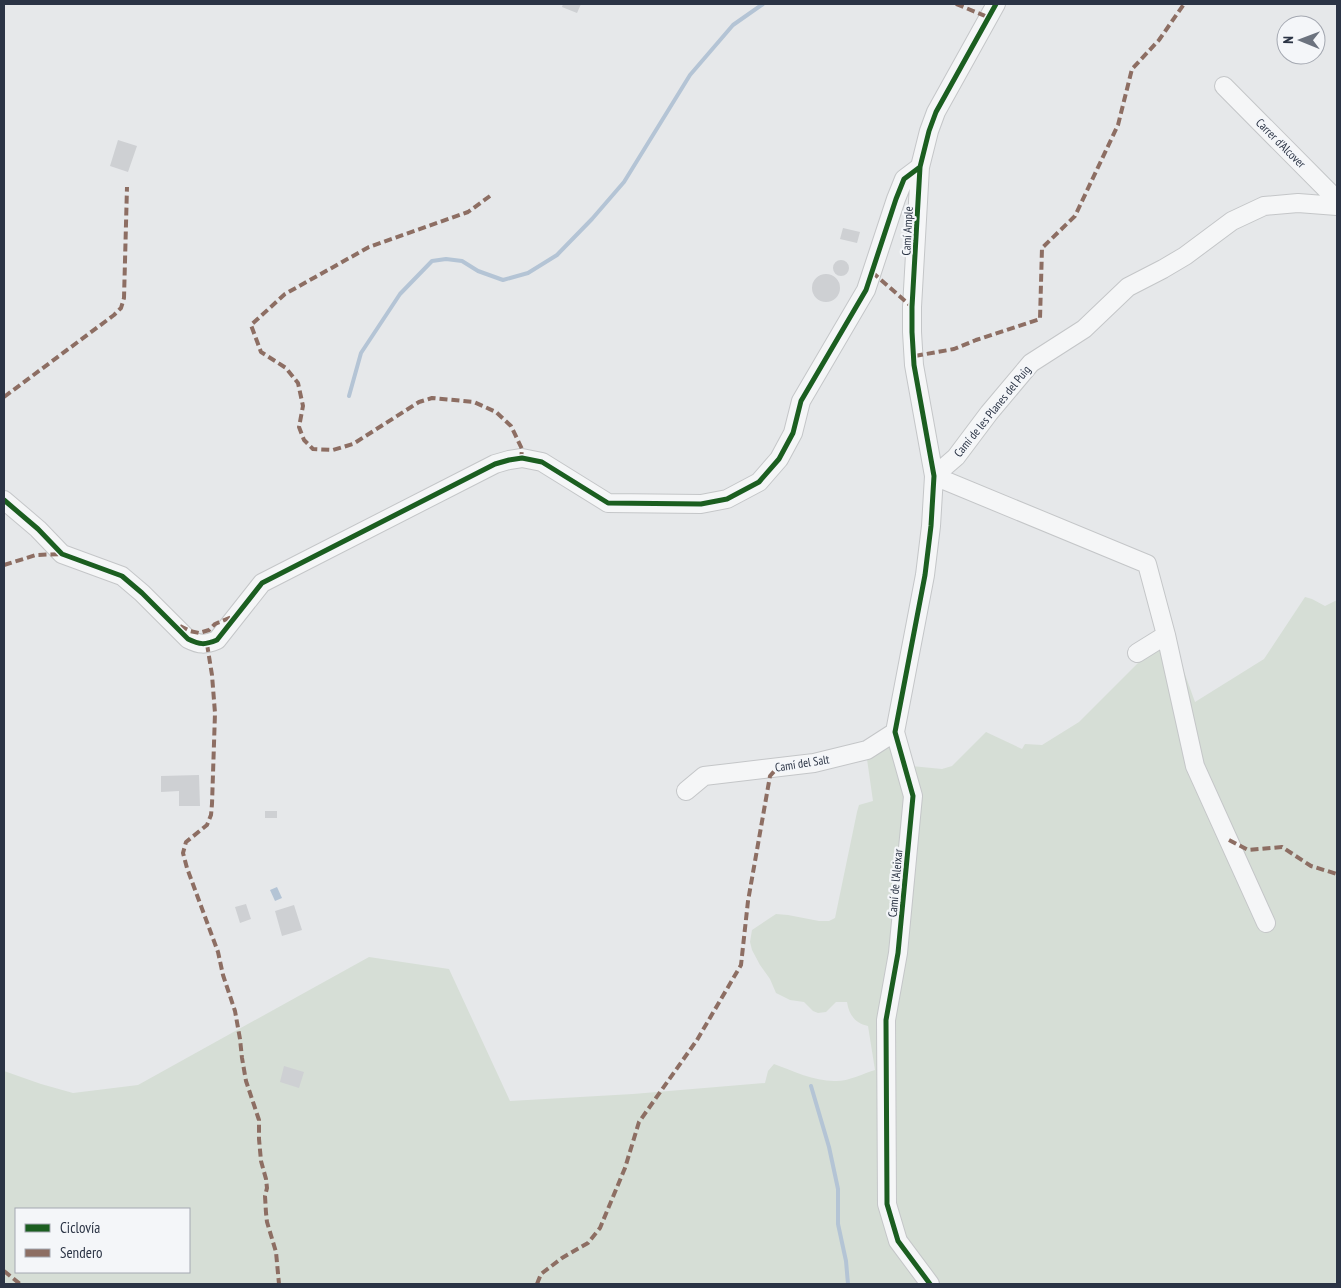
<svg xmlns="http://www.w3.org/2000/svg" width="1341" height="1288" viewBox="0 0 1341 1288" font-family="'PT Sans Narrow',sans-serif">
<rect width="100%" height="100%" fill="#e6e8ea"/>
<path fill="#d6ded6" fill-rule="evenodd" d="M1305 597 1312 599 1325 606 1337 600V1284H4V1071L41 1084 73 1093 138 1085 369 957 449 969 510 1101 633 1094 765 1083 768 1071 774 1064C793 1071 814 1081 834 1081 847 1082 862 1074 875 1070L868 1026C855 1023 849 1015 847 1002H836L826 1012 818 1013 813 1011 804 1002 790 1000 776 993 770 979 760 965 752 950 750 942 752 930 776 914 788 915 819 921H829L835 918 857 812 859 805 873 801 866 752 891 744 901 765 942 769 952 766 986 732 1022 749 1025 744 1042 745 1079 722 1160 641 1170 633 1195 702 1264 659ZM16 1209H189V1272H16Z"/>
<path fill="#b4c4d5" d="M277 887 282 898 275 901 270 890Z"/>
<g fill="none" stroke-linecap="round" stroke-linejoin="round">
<path stroke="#b4c4d5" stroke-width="4" d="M349 396 361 353 400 294 432 261 446 259 462 261 478 271 503 280 528 273 557 255 592 219 624 182 690 75 733 25 763 4
M811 1086 829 1147 838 1189V1224L846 1261 848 1284"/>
</g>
<path fill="#ced0d3" d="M563 4H581L577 13 562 7Z
M118 140 137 146 128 172 110 166Z
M843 228 860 232 857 243 840 239Z
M833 268a8 8 0 1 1 16 0a8 8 0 1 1-16 0Z
M812 288a14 14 0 1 1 28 0a14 14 0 1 1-28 0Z
M199 775 200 806H179V791L161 792V776Z
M265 811H277V818H265Z
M246 904 251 919 240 923 235 907Z
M294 905 302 930 282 936 275 911Z
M284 1066 304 1072 299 1088 280 1082Z"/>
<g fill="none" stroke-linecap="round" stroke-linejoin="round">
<g stroke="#c4c6c8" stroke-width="20">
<path id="minor" d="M1224 86 1337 200
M934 476 1147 564 1166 635 1195 766 1266 923
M934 476 956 457 989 413 1031 363 1084 329 1128 287 1163 269 1185 256 1232 221 1264 206 1298 203 1337 206
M4 500 38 529 62 554 122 576 142 593 188 639C200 645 205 645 217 640L262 583 495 464 509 460 522 458 542 462 608 503 701 504 727 499 759 482 779 459 793 433 801 401 866 290 896 199 904 179 920 167
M1137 653 1166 635
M686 791 704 776 814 763 867 750 895 732
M930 1284 898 1241 887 1204 886 1020 898 953 913 796 895 732 925 575 931 526 934 476 914 365 912 332V307L920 167 929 131 936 112 996 4"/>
</g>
<use href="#minor" stroke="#f5f6f7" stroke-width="18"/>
<path stroke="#8d6e63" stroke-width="4" stroke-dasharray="8 4" stroke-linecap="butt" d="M956 4 988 17
M490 196 468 212 369 247 285 294 251 325 261 352 286 368 298 383 303 406 299 427 304 440 313 449 333 450 353 444 419 402 432 398 474 402 496 412 511 426 522 449 521 459
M872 272 912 307
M915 356 954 349 976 340 1040 319 1042 248 1075 216 1118 125 1132 69 1159 40 1184 4
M4 397 114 315 121 308 124 298 127 187
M4 565 36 555 62 554
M180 626 190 631 199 633 209 630 215 624 232 617
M207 644 212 675 215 713 212 804 211 815 207 825 186 842 183 853 187 868 218 952 223 975 235 1011 240 1039 242 1058 246 1081 259 1120V1139L261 1161 266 1179 267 1188 265 1196 266 1213 267 1222 276 1252 279 1284
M1229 840 1248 850 1282 847 1311 866 1337 874
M4 1271 20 1284
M537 1284 541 1274 562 1258 588 1243 600 1228 625 1168 639 1122 697 1040 741 965 748 901 770 776 778 767"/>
<g stroke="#f4f6f9" stroke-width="8">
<path id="cycleway" d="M4 500 38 529 62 554 122 576 142 593 188 639C200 645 205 645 217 640L262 583 495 464 509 460 522 458 542 462 608 503 701 504 727 499 759 482 779 459 793 433 801 401 866 290 896 199 904 179 920 167
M930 1284 898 1241 887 1204 886 1020 898 953 913 796 895 732 925 575 931 526 934 476 914 365 912 332V307L920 167 929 131 936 112 996 4"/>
</g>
<use href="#cycleway" stroke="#1b5e20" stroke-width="5"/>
</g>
<g text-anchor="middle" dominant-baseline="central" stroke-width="4.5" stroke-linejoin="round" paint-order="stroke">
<g font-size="12" fill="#2b3445" stroke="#f4f6f9">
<text transform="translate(1281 143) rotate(45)">Carrer d'Alcover</text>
<text transform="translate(907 231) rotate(-87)">Camí Ample</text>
<text transform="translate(992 411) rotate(-51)">Camí de les Planes del Puig</text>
<text transform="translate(802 763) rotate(-9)">Camí del Salt</text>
<text transform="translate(895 883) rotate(-85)">Camí de l'Aleixar</text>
</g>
</g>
<rect width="1341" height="1288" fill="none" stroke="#2b3445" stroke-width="10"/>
<rect x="15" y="1208" width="175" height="65" fill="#f4f6f9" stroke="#a4a8b1"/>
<rect x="25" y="1224" width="25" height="8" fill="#1b5e20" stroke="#a4a8b1"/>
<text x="60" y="1233" font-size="15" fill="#2b3445">Ciclovía</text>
<rect x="25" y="1249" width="25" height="8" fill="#8d6e63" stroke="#a4a8b1"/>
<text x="60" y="1258" font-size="15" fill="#2b3445">Sendero</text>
<g transform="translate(1301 40) rotate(271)"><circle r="24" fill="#f4f6f9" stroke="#a4a8b1"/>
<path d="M0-4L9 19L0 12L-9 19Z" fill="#6c737f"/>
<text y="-8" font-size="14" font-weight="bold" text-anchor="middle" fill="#2b3445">N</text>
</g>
</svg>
